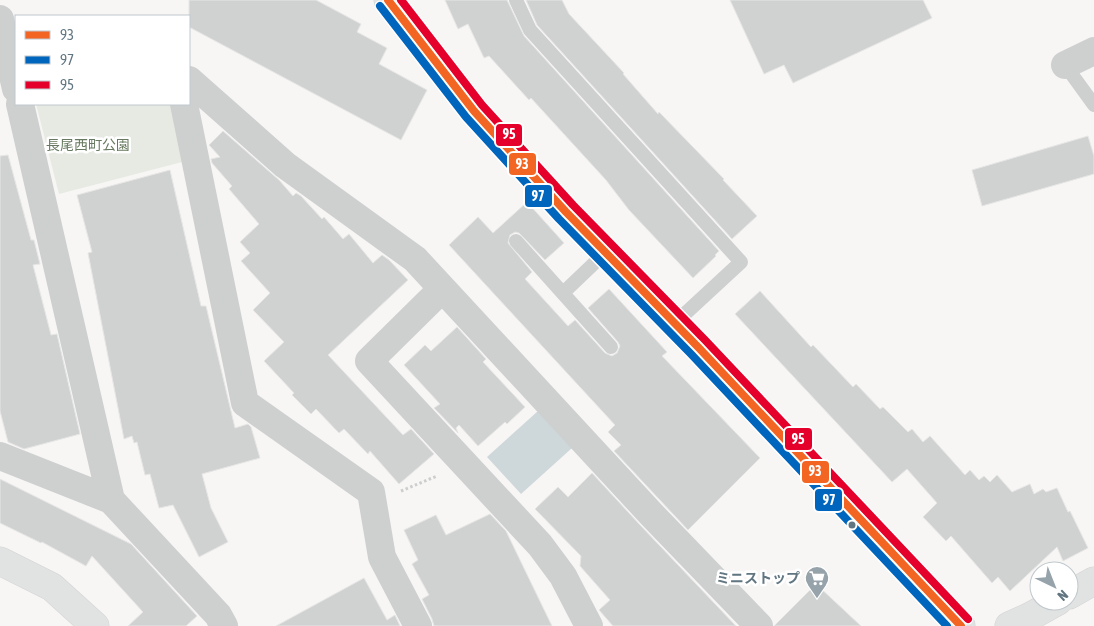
<svg xmlns="http://www.w3.org/2000/svg" width="1094" height="626" viewBox="0 0 1094 626" font-family="'Asap Condensed','Noto Sans JP',sans-serif">
<rect width="100%" height="100%" fill="#f7f6f5"/>
<path fill="#e7eae3" d="M36 104H171L186 161 59 194Z"/>
<path fill="#ced7d9" d="M538 411 572 448 521 494 487 457Z"/>
<path fill="#d0d2d2" stroke="#e6e6e5" d="M189 0H316L361 24 357 32 387 48 379 64 427 90 401 140 189 27Z
M445 0H507L524 36 719 251 715 255 716 256 693 278 629 210 606 180 531 98 529 100 489 56 484 58 468 24 458 29Z
M526 0H562L569 14 624 73 623 74 658 114 659 112 724 179 723 180 757 216 732 239 537 25Z
M730 0H923L932 18 793 83 784 65 764 74Z
M223 131 279 180 293 196 296 193 301 196 322 219 324 217 343 239 349 234 373 263 382 255 389 260 408 280 328 355 403 435 411 429 434 454 399 484 370 451 368 454 344 429 339 433 316 409 311 414 292 395 294 393 264 361 284 342 253 310 270 293 241 261 250 253 240 242 259 224 229 189 232 186 212 163 211 159 220 157 209 145Z
M1088 136 1094 156V174L982 206 972 170Z
M8 155 31 240H34L40 264 33 265 51 335 57 334 80 434 24 449 8 442 0 411V156Z
M170 170 201 306H206L235 428 248 424 251 427 260 458 202 474 211 508 228 542 199 557 173 505 159 508 150 474 145 475 137 442 134 443 132 436 124 439 88 253 92 252 77 195Z
M527 202 564 243 545 260 519 233 515 232 510 235 508 243 532 272 525 279 568 326 575 320 605 353 612 356 617 353 620 346 618 342 588 308 609 289 667 352 662 356 760 458 688 530 614 451 621 445 608 432 615 425 449 245 478 217 493 233Z
M760 291 811 347 813 345 853 387 856 384 880 409 883 407 908 432 912 429 923 442 930 436 965 475 970 470 979 480 984 476 990 482 997 475 1012 492 1030 484 1034 494 1043 489 1046 492 1057 488 1068 512 1070 511 1088 548 1063 561 1057 547 1010 591 998 577 992 583 951 536 946 541 923 517 937 503 907 469 892 482 735 314Z
M457 327 486 359 483 362 525 407 507 424 505 422 478 446 459 425 456 428 458 433 434 408 440 404 404 365 425 345 431 351Z
M592 473 641 526 736 626H613L599 610 610 600 580 566 581 556 535 509 558 487 568 497Z
M0 479 131 544 197 616 186 626H128L143 612 92 556 86 566 42 542 41 543 0 523Z
M490 514 506 531 552 626H434L432 619 422 599 429 595 412 564 418 560 404 530 436 515 446 535Z
M364 578 387 620 395 615 400 626H276Z
M816 584 861 626H774Z"/>
<g fill="none" stroke-linecap="round" stroke-linejoin="round">
<g stroke="#d0d3d4" stroke-width="29">
<path id="secondary" d="M388 0 474 111 566 212 698 347 961 626"/>
</g>
<g stroke="#d4d4d4" stroke-width="29">
<path id="primary" d="M0 561 52 587 95 626
M1069 595 1094 581
M1009 626 1031 616 1058 601"/>
</g>
<path stroke="#cccdcd" stroke-width="3" stroke-dasharray="2.5 2.5" stroke-linecap="butt" d="M401 491 437 476"/>
<path stroke="#ced0d0" stroke-width="14" d="M516 0 530 30 741 262 675 323
M1065 65 1094 105
M516 241 611 347
M563 293 606 252"/>
<path stroke="#ced0d0" stroke-width="28" d="M0 19 16 89
M1065 65 1094 51
M189 80 285 165 415 259 652 515 759 626
M20 104 111 500
M184 104 245 403 371 492 382 557 418 626
M442 289 369 361 540 545 563 576 589 626
M0 456 111 500 218 615 224 626"/>
<use href="#secondary" stroke="#e1e2e2" stroke-width="28"/>
<use href="#primary" stroke="#e1e2e2" stroke-width="28"/>
<g stroke="#fff" stroke-width="11">
<path id="bus-1" d="M388 0 474 111 566 212 698 347 961 626"/>
</g>
<g stroke="#fff" stroke-width="11">
<path id="bus-2" d="M380 6 466 117 559 219 691 354 947 626"/>
</g>
<g stroke="#fff" stroke-width="11">
<path id="bus-3" d="M401 0 482 105 573 205 705 340 968 619"/>
</g>
<use href="#bus-1" stroke="#f26522" stroke-width="8"/>
<use href="#bus-2" stroke="#0065bd" stroke-width="8"/>
<use href="#bus-3" stroke="#e4002b" stroke-width="8"/>
</g>
<defs>
<g id="supermarket-pin" transform="scale(1.25)"><path d="M0 17L-7.5 6A9.5 9.5 0 1 1 7.5 6Z" fill="#96a3aa" stroke="#fff"/><path d="M-6-5.5h2.5l.6 2H6L4.5 2H-2.5L-4.4-4H-6ZM-1.5 3.2a1.3 1.3 0 1 0 .1 0ZM3 3.2a1.3 1.3 0 1 0 .1 0Z" fill="#fff"/></g>
</defs>
<g fill-rule="evenodd">
<use href="#supermarket-pin" x="817" y="578"/>
</g>
<circle fill="#617681" stroke="#fff" stroke-width="2" cx="852" cy="525" r="4.5"/>
<g text-anchor="middle" dominant-baseline="central" stroke-width="5" stroke-linejoin="round" paint-order="stroke">
<g font-size="14" fill="#677960" stroke="#fff">
<text x="88" y="145">長尾西町公園</text>
</g>
<g font-size="14" font-weight="bold" fill="#617681" stroke="#fff" text-anchor="end">
<text x="800" y="578">ミニストップ</text>
</g>
</g>
<g stroke="#fff" stroke-width="2">
<rect x="495" y="123" width="28" height="24" rx="5" fill="#e4002b"/>
<rect x="508" y="152" width="29" height="24" rx="5" fill="#f26522"/>
<rect x="524" y="184" width="29" height="24" rx="5" fill="#0065bd"/>
<rect x="784" y="427" width="29" height="24" rx="5" fill="#e4002b"/>
<rect x="801" y="460" width="29" height="24" rx="5" fill="#f26522"/>
<rect x="814" y="488" width="29" height="24" rx="5" fill="#0065bd"/>
</g>
<g font-size="14" text-anchor="middle" font-weight="bold" fill="#fff">
<text x="509" y="139">95</text>
<text x="522" y="169">93</text>
<text x="538" y="201">97</text>
<text x="798" y="444">95</text>
<text x="815" y="476">93</text>
<text x="829" y="505">97</text>
</g>
<rect x="15" y="15" width="175" height="90" fill="#ffffff" stroke="#c0c8cd"/>
<rect x="25" y="31" width="25" height="8" fill="#f26522" stroke="#c0c8cd"/>
<text x="60" y="40" font-size="15" fill="#617681">93</text>
<rect x="25" y="56" width="25" height="8" fill="#0065bd" stroke="#c0c8cd"/>
<text x="60" y="65" font-size="15" fill="#617681">97</text>
<rect x="25" y="81" width="25" height="8" fill="#e4002b" stroke="#c0c8cd"/>
<text x="60" y="90" font-size="15" fill="#617681">95</text>
<g transform="translate(1054 586) rotate(137)"><circle r="24" fill="#ffffff" stroke="#c0c8cd"/>
<path d="M0-4L9 19L0 12L-9 19Z" fill="#96a3aa"/>
<text y="-8" font-size="14" font-weight="bold" text-anchor="middle" fill="#617681">N</text>
</g>
</svg>
